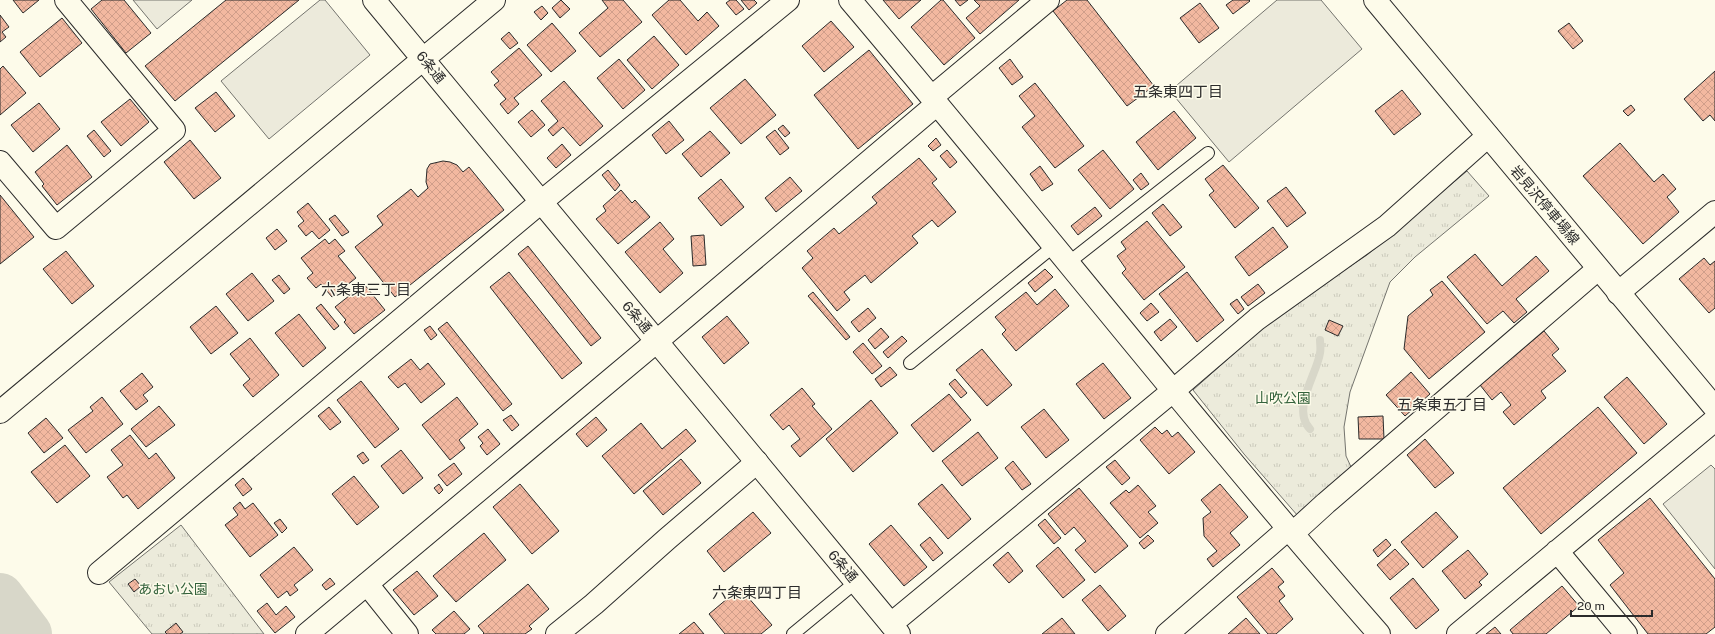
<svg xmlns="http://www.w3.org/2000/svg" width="1715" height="634" viewBox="0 0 1715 634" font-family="'Public Sans','Noto Sans JP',sans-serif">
<defs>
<pattern id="grass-tufts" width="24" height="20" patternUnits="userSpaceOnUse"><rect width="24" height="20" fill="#ecebdb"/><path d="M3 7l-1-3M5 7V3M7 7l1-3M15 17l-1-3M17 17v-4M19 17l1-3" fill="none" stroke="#cbcabc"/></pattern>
<pattern id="building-cross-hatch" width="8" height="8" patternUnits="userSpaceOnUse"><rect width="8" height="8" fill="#f2b8a0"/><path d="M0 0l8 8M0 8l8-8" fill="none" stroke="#d09e8a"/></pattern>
</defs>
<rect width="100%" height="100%" fill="#fdfbea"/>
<path fill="url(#grass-tufts)" stroke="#74746e" d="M1467 171 1489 196 1415 257 1390 282 1350 392 1344 427 1346 456 1352 469 1298 516 1244 454 1193 390 1257 333 1303 297 1367 255Z
M181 525 264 634H152L109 582Z"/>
<path fill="#eceadb" stroke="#74746e" d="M133 0H192L157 29Z
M320 0H325L370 55 269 139 221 81Z
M1277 0H1321L1362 49 1229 162 1170 91Z
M1711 465 1715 469V569L1663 504Z"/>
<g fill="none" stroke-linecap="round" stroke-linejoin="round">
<path stroke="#d8d7c9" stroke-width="8" d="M1310 429C1291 409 1317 374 1320 353 1321 349 1320 344 1320 340"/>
<path stroke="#d8d7c9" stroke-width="48" d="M0 597 28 634"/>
</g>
<path fill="url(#building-cross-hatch)" stroke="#2b2b2b" d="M13 0H39L23 13Z
M102 0H124L151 33 126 53 91 9Z
M226 0H299L175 101 145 66Z
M561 0 570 9 560 18 552 8Z
M602 0H623L642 22 600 57 579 33 608 8Z
M669 0H680L698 21 707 12 719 26 686 55 652 15Z
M730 0H736L744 9 736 15 726 3Z
M741 0H754L757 3 749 10Z
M883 0H921L899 19Z
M941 0H943L975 38 944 65 911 27Z
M955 0H968L960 6Z
M974 0H1019L980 34 966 18 980 6Z
M1067 0H1087L1154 86 1127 106 1053 11Z
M1233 0H1249L1250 1 1233 14 1226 5Z
M1200 3 1219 28 1199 43 1180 18Z
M542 6 548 13 541 20 534 12Z
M0 15 9 27 2 32 6 37 0 42Z
M62 18 82 43 40 77 20 52Z
M831 21 854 47 824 72 802 46Z
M552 23 576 51 551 72 527 45Z
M1569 23 1583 41 1573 49 1558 31Z
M509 32 518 43 510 49 501 39Z
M654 36 679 65 652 89 627 60Z
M519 48 542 75 514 98 519 104 508 114 500 104 506 99 494 85 499 81 491 72Z
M869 50 913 104 858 149 814 95Z
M619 59 645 90 623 109 597 78Z
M1010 59 1023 77 1012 85 999 68Z
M3 66 26 93 0 115V69Z
M1715 71V121L1710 115 1703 121 1684 99Z
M745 79 776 115 741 144 710 108Z
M564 81 603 126 580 146 563 127 553 136 548 130 558 121 541 101Z
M1035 83 1084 146 1055 168 1022 127 1035 116 1019 96Z
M1402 90 1421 114 1394 135 1375 111Z
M216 92 235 116 215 132 195 108Z
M130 99 149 122 121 146 101 122Z
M39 103 60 129 33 152 11 125Z
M1631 105 1635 110 1628 116 1623 111Z
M532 110 545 125 531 137 518 122Z
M1174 111 1196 138 1158 170 1136 142Z
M669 121 684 140 666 154 652 135Z
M783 125 790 133 785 137 778 129Z
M94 130 111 151 104 157 87 136Z
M775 130 789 148 780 155 766 137Z
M710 131 730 153 701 177 682 154Z
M936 138 941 145 933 151 928 146Z
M190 140 221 178 194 199 164 162Z
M1620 143 1654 182 1663 174 1676 189 1667 197 1679 212 1643 244 1583 176Z
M562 144 571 155 556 168 547 158Z
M67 145 92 177 57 205 42 186 44 184 35 172Z
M947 150 957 162 950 168 940 156Z
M1103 150 1134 189 1110 209 1078 170Z
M919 158 937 179 932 183 956 212 938 227 932 220 912 236 918 243 871 283 865 275 844 292 850 300 837 311 802 268 813 258 807 251 834 228 839 234 877 203 872 197Z
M443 161 450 162 457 165 463 172 469 167 504 210 395 297 355 247 383 225 377 216 411 189 418 197 428 188 426 182 427 169 430 164Z
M1223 165 1259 208 1235 228 1209 195 1214 191 1205 179Z
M1040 166 1053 184 1042 191 1030 174Z
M608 170 620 185 615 191 602 175Z
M1141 173 1149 184 1141 190 1133 180Z
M790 177 802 191 776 212 765 198Z
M721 179 744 207 721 226 698 198Z
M1286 187 1306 213 1287 227 1267 201Z
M621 190 632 203 635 200 650 217 618 244 596 219 606 211 603 206Z
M0 195 34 237 0 264Z
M308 203 330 230 319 239 312 231 306 236 298 226 304 221 297 212Z
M1163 204 1182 227 1170 236 1152 213Z
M1095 207 1102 216 1078 235 1071 226Z
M335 215 349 232 342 236 329 219Z
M1147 221 1185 267 1144 300 1122 273 1126 269 1117 256 1126 249 1121 242Z
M660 222 674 239 663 249 683 273 660 293 625 252Z
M1273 227 1288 247 1249 276 1235 257Z
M277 229 287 241 275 250 266 238Z
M704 235 706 265 693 266 691 236Z
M325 239 329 244 335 239 345 251 338 256 356 278 332 297 321 284 316 288 307 278 313 273 301 258Z
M528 246 601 338 591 346 518 254Z
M66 251 94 286 72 304 43 269Z
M1475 254 1502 286 1536 256 1549 271 1516 299 1527 312 1514 323 1503 311 1487 324 1447 277Z
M1704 258 1710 265 1715 261V308L1709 313 1679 279Z
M1045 269 1053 277 1035 292 1028 283Z
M509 272 582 363 562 379 490 287Z
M1187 272 1224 320 1197 342 1159 294Z
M252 273 274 301 248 321 226 294Z
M279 275 290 289 284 294 272 280Z
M1442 281 1485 332 1429 379 1404 349 1408 316 1433 295 1430 290Z
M364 284 385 310 354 334 344 322 346 320 335 307Z
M1258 284 1265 293 1248 306 1241 297Z
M1055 289 1069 306 1016 351 1002 334 1006 330 995 317 1026 292 1037 305Z
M813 292 850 337 846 340 808 296Z
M1237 299 1244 309 1238 314 1230 304Z
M1151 303 1159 312 1147 321 1140 313Z
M321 304 339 326 334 330 316 308Z
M216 306 238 333 211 354 190 327Z
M868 308 876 318 859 332 851 322Z
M299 314 326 348 303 367 275 333Z
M727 316 749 343 724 364 702 337Z
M1170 319 1177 327 1161 341 1154 332Z
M1329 320 1343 326 1338 336 1325 330Z
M447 322 512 404 503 411 438 329Z
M430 326 437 335 431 340 424 330Z
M881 328 889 337 875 349 868 340Z
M1544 331 1559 349 1552 355 1566 371 1541 391 1546 398 1514 425 1503 412 1511 405 1501 392 1492 400 1480 385Z
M902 336 907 341 888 358 883 352Z
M250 338 279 375 253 397 243 385 250 379 230 354Z
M863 343 882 366 872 374 853 352Z
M982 349 1012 385 987 406 956 370Z
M411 359 420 370 428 363 445 384 421 403 405 383 398 388 388 377Z
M1103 363 1131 398 1104 419 1076 384Z
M890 367 897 375 881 387 875 379Z
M1411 372 1430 394 1405 416 1386 395Z
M142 373 153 387 143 395 148 401 136 410 120 391Z
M1627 377 1667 424 1644 444 1604 397Z
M955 379 967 393 961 398 949 384Z
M361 381 399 429 375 448 337 400Z
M802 388 815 404 812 406 832 429 800 457 791 446 800 439 789 425 783 430 770 415Z
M949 394 971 420 933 452 911 425Z
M102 397 123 424 86 453 68 430 93 411 90 407Z
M457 397 478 424 459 440 465 448 450 460 422 425Z
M871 400 898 433 853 472 826 439Z
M159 406 175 425 146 447 131 429Z
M329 407 341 422 330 430 318 416Z
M1598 407 1637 453 1541 534 1503 488Z
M1044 409 1069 440 1046 458 1021 427Z
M511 415 519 425 512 431 503 420Z
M1383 416 1384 439H1359L1358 417Z
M596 417 607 430 587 447 576 434Z
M46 418 63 438 44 453 28 433Z
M641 423 662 449 686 429 696 441 634 494 602 456Z
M1155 427 1162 434 1167 430 1172 437 1178 432 1195 452 1169 474 1140 440Z
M488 429 500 444 487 455 480 446 483 443 478 437Z
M978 432 998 458 962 486 942 461Z
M130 435 149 459 156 453 175 478 138 509 127 495 123 498 107 477 123 465 111 450Z
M1425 439 1454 473 1435 488 1407 455Z
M65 445 90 476 57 503 31 472Z
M401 450 423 478 403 494 381 466Z
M363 452 369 460 363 464 357 456Z
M681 459 701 483 663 515 643 491Z
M1115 460 1130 478 1122 485 1106 467Z
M1013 461 1031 484 1022 490 1005 468Z
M454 463 462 474 447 486 438 475Z
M354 476 379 507 357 525 332 494Z
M243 478 252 489 243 496 235 485Z
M439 484 443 490 439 494 434 488Z
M520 484 559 531 532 554 493 507Z
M942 484 971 519 948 539 918 504Z
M1220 484 1248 517 1230 533 1240 545 1213 567 1207 559 1217 551 1204 536 1203 518 1211 512 1201 500Z
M1138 485 1156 506 1148 512 1158 523 1140 538 1110 503 1126 490 1129 493Z
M1079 488 1128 546 1095 573 1075 550 1086 541 1074 527 1065 535 1048 514Z
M1650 498 1715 579V627L1706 634H1648L1610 585 1624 573 1598 540Z
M240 502 245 509 253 503 278 535 250 557 225 525 238 515 233 508Z
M753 512 771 533 724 572 707 551Z
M1436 512 1458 537 1423 568 1401 542Z
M280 519 287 528 282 533 274 523Z
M1045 519 1061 538 1054 544 1038 525Z
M891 525 927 567 904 586 869 544Z
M484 533 506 560 456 602 433 576Z
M1148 535 1154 541 1144 549 1139 543Z
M930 537 943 553 933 561 920 545Z
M1386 539 1391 545 1378 557 1373 550Z
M294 547 313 570 294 585 298 590 290 596 287 591 278 598 260 575Z
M1058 547 1085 580 1063 598 1036 566Z
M1395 549 1409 564 1390 580 1377 565Z
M1468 550 1488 574 1479 582 1482 585 1465 599 1442 571Z
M1008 552 1023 571 1009 583 993 565Z
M1272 568 1284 582 1278 587 1285 596 1279 601 1293 619 1276 634H1268L1237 597Z
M417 571 438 596 414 615 393 590Z
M330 578 335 584 326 590 322 585Z
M1413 578 1439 610 1416 629 1390 598Z
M135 579 141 586 134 592 128 584Z
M528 584 549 609 529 626 532 629 525 634H483L484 633 478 626Z
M1100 585 1126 616 1108 631 1082 600Z
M1562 586 1579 606 1546 634H1513L1510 630Z
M740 588 772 625 761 634H725L709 614Z
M267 603 276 615 286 606 295 617 275 633 257 611Z
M454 611 470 629 464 634H436L432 630Z
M1062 618 1075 634H1042Z
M1246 618 1260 634H1228Z
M694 622 704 634H679Z
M176 623 183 632 180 634H167L165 632Z
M1495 627 1501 634H1486Z"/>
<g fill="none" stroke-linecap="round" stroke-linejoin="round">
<g stroke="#2b2b2b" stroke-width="14">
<path id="lane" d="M1068 263 1208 153
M910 363 1054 246
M793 634 856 582"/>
</g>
<g stroke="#2b2b2b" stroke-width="24">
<path id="street" d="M850 0C1028 210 1198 427 1379 634
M932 97 1048 0
M0 162 56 228 174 130 66 0
M1618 293 1715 212
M1292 534 1326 503 1598 269
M1557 551 1626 634
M99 573 541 202 788 0
M367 584 407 634
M891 624 1174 390 1257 319 1387 226 1488 136
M557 634 594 604 667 539 757 462
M1167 634 1288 529
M1458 634 1715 420"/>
</g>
<g stroke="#2b2b2b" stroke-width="24">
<path id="secondary" d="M374 0 899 634
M1375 0 1715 408
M0 412 494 0
M307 634 657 341 937 104"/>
</g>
<use href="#lane" stroke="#fdfbea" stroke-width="12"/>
<use href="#street" stroke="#fdfbea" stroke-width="22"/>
<use href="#secondary" stroke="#fdfbea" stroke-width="22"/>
</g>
<g text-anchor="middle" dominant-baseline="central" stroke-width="3" stroke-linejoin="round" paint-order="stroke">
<g font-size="14" fill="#2b2b2b" stroke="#fdfbea">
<text transform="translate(431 67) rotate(51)">6条通</text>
<text transform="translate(1545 205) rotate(50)">岩見沢停車場線</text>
<text transform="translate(637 317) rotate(50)">6条通</text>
<text transform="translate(843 566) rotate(50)">6条通</text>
</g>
<g font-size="14" fill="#34623c" stroke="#fdfbea">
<text x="1283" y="398">山吹公園</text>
<text x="173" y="589">あおい公園</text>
</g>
<g font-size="15" fill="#2b2b2b" stroke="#fdfbea">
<text x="1178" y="91">五条東四丁目</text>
<text x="366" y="289">六条東三丁目</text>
<text x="1442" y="404">五条東五丁目</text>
<text x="757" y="592">六条東四丁目</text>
</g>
</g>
<path d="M1571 610v6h81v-6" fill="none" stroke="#2b2b2b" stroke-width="2"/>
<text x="1577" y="610" font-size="12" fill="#2b2b2b" stroke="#fdfbea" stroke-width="3" paint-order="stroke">20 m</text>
</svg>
